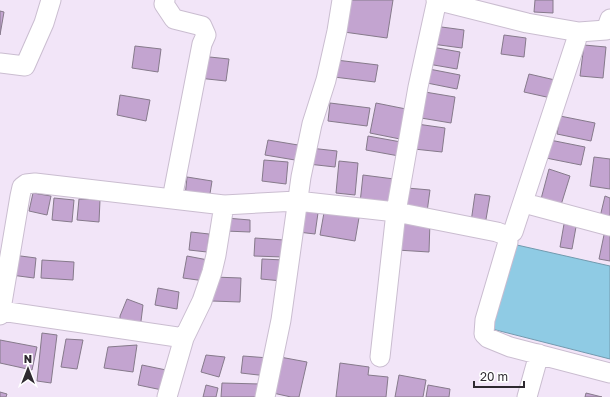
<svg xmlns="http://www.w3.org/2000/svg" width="610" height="397" viewBox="0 0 610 397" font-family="'Golos Text',sans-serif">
<rect width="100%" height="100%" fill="#f2e5f8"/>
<path fill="#8fcbe4" stroke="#729aae" d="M517 245 610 266V359L492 329Z"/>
<path fill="#c3a4d0" stroke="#867a8b" d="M348 0H393L387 38 344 32Z
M535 0H553V13L534 12Z
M0 11 4 12 0 35Z
M434 26 464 30 462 48 432 44Z
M504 35 526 38 524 57 501 54Z
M584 45 606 47 603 78 580 76Z
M135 46 161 49 158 72 132 68Z
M432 47 460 52 457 69 428 64Z
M200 56 229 59 226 81 198 78Z
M336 60 378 65 375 82 334 77Z
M424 68 460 75 457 89 422 82Z
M529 74 555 80 551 98 524 92Z
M419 91 455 97 451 123 415 117Z
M120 95 150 100 146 121 117 115Z
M330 103 370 108 367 126 328 121Z
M376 103 406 109 400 139 370 133Z
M560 116 595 123 591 141 557 134Z
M417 124 445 128 442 152 414 149Z
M368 136 401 142 399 156 366 150Z
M268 140 298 145 295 160 265 155Z
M550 140 585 147 581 165 546 158Z
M310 148 337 151 335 167 308 164Z
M594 157 610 159V189L590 186Z
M264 160 288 162 286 184 262 181Z
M339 161 358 163 355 195 336 193Z
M549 169 570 176 561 205 541 199Z
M363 175 394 179 390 207 360 203Z
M187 177 212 181 209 200 185 197Z
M407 188 430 190 427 212 405 209Z
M33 193 51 196 47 215 29 211Z
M475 194 490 196 485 225 471 222Z
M605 196 610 198V220L600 217Z
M54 198 74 200 72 222 52 220Z
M79 199 100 200 99 222 77 220Z
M325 207 360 212 355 241 320 235Z
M301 211 318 213 315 234 298 232Z
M226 218 250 220V232L225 231Z
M398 220 430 221 429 252 397 250Z
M564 224 576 227 572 249 560 247Z
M605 230 610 231V261L599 259Z
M191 232 209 234 207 252 189 250Z
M255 238 284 240 283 257 254 256Z
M13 255 36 258 34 278 11 275Z
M187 256 208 260 205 281 183 278Z
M262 259 284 260 282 281 261 279Z
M42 260 74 262 73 280 41 278Z
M213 277 241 278 240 302 212 301Z
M158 288 179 292 177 309 155 305Z
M127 299 143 305 140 329 120 324V316Z
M42 333 57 335 51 383 37 381Z
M66 339 83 340 77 369 61 367Z
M0 340 37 347 32 370 0 363Z
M137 345 133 372 104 368 108 347Z
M206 355 225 357 219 377 201 372Z
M243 356 269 358 267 376 241 373Z
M280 357 307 362 299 397H291L273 393Z
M340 363 369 367 368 375 388 377 386 397H336Z
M142 365 171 371 167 391 138 385Z
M399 375 426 380 423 397H395Z
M222 383 260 384 258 397H221Z
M206 385 218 388 216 397H203Z
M428 385 450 389 449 397H426Z
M0 392 7 394 6 397H0Z
M586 393 602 397H585Z"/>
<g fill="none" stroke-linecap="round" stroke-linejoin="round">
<g stroke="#cabdd0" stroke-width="21">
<path id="minor" d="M165 0 164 4 174 19 202 26 206 35 202 44 172 199
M436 0 527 23 579 32 606 30 610 19
M0 63 25 66 44 23 51 0
M524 203 610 226
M513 232 579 32
M1 311 184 338
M0 315 20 196 22 187 26 184 35 183 224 205 297 201 396 212 497 232 505 235 508 242 485 320 484 334 488 338 510 347 610 373
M380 357 396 212 418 87 437 0
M167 397 184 338 202 301 212 272 216 255 224 205
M265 397 281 320 301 177 312 124 326 80 337 31 342 0
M527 397 539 354"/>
</g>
<use href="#minor" stroke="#fff" stroke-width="19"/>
</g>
<g transform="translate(28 369)" stroke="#ffffff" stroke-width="3" paint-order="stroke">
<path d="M0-3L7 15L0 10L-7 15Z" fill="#2e2930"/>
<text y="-6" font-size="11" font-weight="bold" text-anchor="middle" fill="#2e2930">N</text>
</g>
<path d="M474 381v6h50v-6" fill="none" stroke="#2e2930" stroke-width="2"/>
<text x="480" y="381" font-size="12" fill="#2e2930" stroke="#ffffff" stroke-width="3" paint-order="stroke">20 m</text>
</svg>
